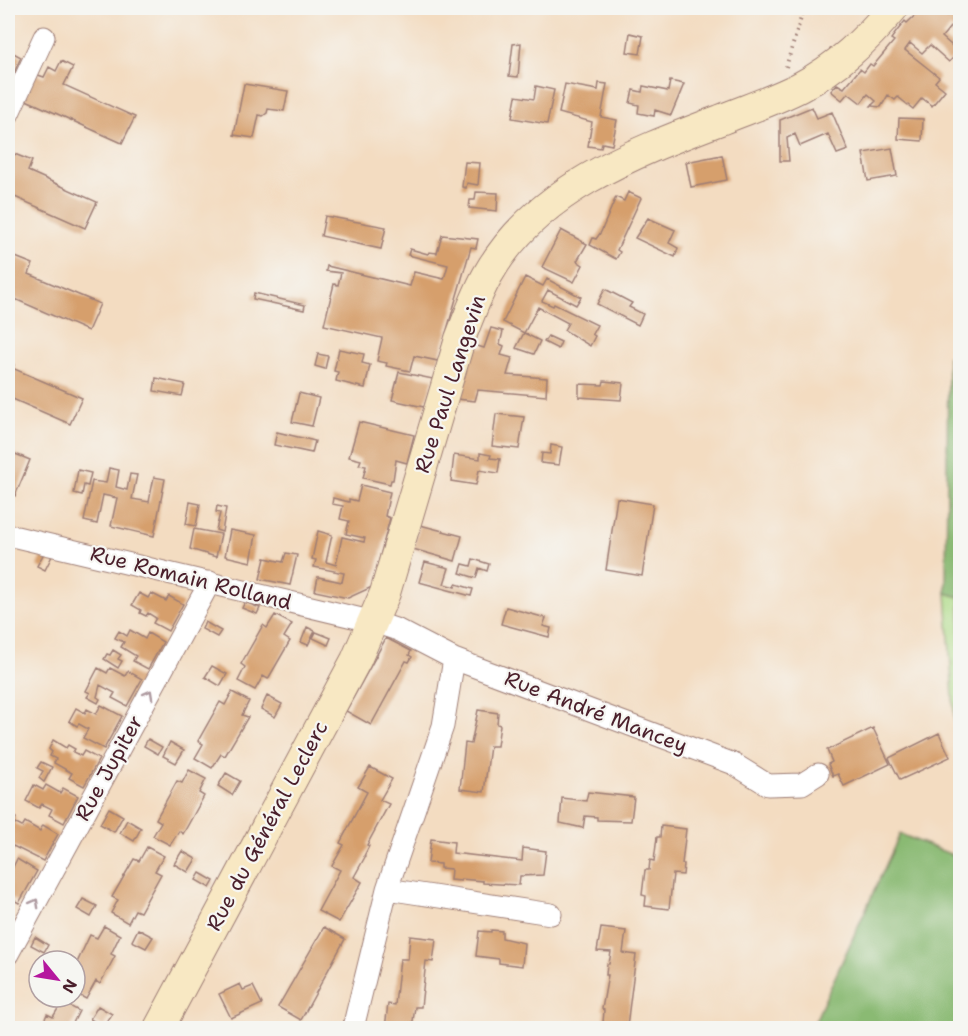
<svg xmlns="http://www.w3.org/2000/svg" width="968" height="1036" viewBox="0 0 968 1036" font-family="'Shantell Sans',sans-serif">
<rect width="100%" height="100%" fill="#f6f6f2"/>
<filter id="ink" filterUnits="userSpaceOnUse"><feTurbulence type="fractalNoise" baseFrequency=".0167" numOctaves="2"/><feDisplacementMap in="SourceGraphic" scale="12" xChannelSelector="R" yChannelSelector="G"/><feConvolveMatrix kernelMatrix="1 2 1 2 8 2 1 2 1" color-interpolation-filters="sRGB"/></filter>
<filter id="wash" filterUnits="userSpaceOnUse"><feTurbulence type="fractalNoise" baseFrequency=".008" numOctaves="4" result="noise"/><feDisplacementMap in="SourceGraphic" scale="24" xChannelSelector="R" yChannelSelector="G"/><feGaussianBlur stdDeviation="1.35" result="paint"/><feColorMatrix in="noise" values="0 0 0 0 0 0 0 0 0 0 0 0 0 0 0 0 0 1.4 0 .05"/><feComposite in="paint" operator="in"/></filter>
<g filter="url(#wash)">
<rect width="100%" height="100%" fill="#f3dcc1"/>
<path fill="#adda86" stroke="#7c7c58" stroke-width="1.5" d="M946 593 960 597V802Z"/>
<path fill="#8aba73" stroke="#6a6c4f" stroke-width="1.5" d="M948 357 960 360V597L946 593Z
M900 834 960 858V1028H812Z"/>
<g id="blocks">
<path fill="#d69f6c" d="M923 8H937L946 16 952 8 960 13V29L957 26 954 30 950 27 942 37 959 52 949 62 930 45 922 53 910 43 905 50 939 77 935 82 945 90 932 106 922 98 913 109 898 97 895 100 888 95 881 107 871 106 876 101 868 94 861 103 848 93 842 100 831 91 837 84 844 88 860 69 864 72 870 64 873 66 894 41 891 39 897 31 905 21 907 23Z
M630 33 643 36 640 54 627 52Z
M521 43 518 77 509 76 513 44Z
M8 50 21 57 8 87Z
M61 61 73 67 64 85 135 117 122 143 24 99 35 74 44 77 49 67 56 71Z
M670 81 684 84 671 115 655 110 654 116 638 113 639 105 630 103 633 90 642 92 643 86 668 91Z
M599 83 607 84 601 117 617 120 612 145 602 143 601 148 588 146 592 122 559 113 565 84 598 90Z
M244 84 288 91 284 111 268 109 267 113 263 116 259 115 254 138 234 135Z
M536 86 554 90 547 124 512 118 516 96 534 99Z
M812 107 817 118 832 112 848 150 837 154 828 134 800 146 795 134 787 138 789 161H780V120Z
M899 118 923 119 922 141 898 139Z
M892 148 897 176 868 181 863 153Z
M12 153 32 161 28 171 97 202 85 228 8 194V162Z
M722 155 727 180 691 187 686 162Z
M465 162 480 163 478 185 467 183 466 188 462 187Z
M476 192 498 193 497 211 469 208 470 200H475Z
M628 192 641 198 617 250 620 252 616 259 590 245 593 238 596 239 601 232 616 197 624 201Z
M325 216 386 227 381 249 321 236Z
M648 218 675 230 669 243 678 248 675 257 635 238Z
M561 230 587 244 577 261 583 265 574 282 542 267Z
M442 235 478 239 476 248 471 247 438 361 414 356 410 371 386 366 387 363 377 361 382 338 324 325 334 284 338 285 341 273 326 271 327 266 410 286 414 272 444 279 448 265 408 255 410 249 428 254 429 252 437 253Z
M13 256 33 264 29 274 100 304 88 331 8 296V265Z
M525 277 543 286 547 279 581 297 576 305 548 290 542 301 553 306 554 304 597 325 592 334 595 336 590 346 564 330 568 323 538 307 524 333 503 322Z
M605 289 632 303 629 307 643 314 638 325 597 304Z
M254 293 305 305 304 310 253 299Z
M491 328 503 331 500 344 504 346 501 355 512 358 507 375 547 378 546 396 478 390 475 401 457 399 474 345 484 348Z
M524 333 540 341 534 354 516 348Z
M548 336 561 342 558 349 544 342Z
M339 349 364 354 362 363 370 365 365 388 336 381 338 372 334 371Z
M318 354 328 356 325 369 315 366Z
M8 362 14 365 12 368 82 398 70 424 8 397Z
M399 372 433 379 424 407 392 400Z
M156 378 185 384 182 396 154 391Z
M604 381 623 383 621 400 579 397V384L603 385Z
M299 393 319 398 312 426 292 422Z
M496 414 524 417 519 449 492 446Z
M359 422 414 435 407 463 396 460 393 480H391L390 484 363 478 366 466 359 465 361 460 349 457Z
M277 432 315 441 312 453 274 445Z
M551 445 562 447 559 465 541 463 542 453 550 454Z
M8 451 30 460 15 496 8 493Z
M480 453 491 455 490 458 500 459 498 473 479 470 476 485 451 481 454 455 480 459Z
M109 468 119 470 116 487 127 490 130 474 137 475 132 499 149 502 154 477 165 479 154 536 111 526 117 498 103 495 97 524 84 521 92 481 106 483Z
M78 470 91 473 88 486 84 485 82 495 74 493Z
M361 485 390 492 385 516 390 518 372 587 348 598 315 591 318 577 342 582 344 573 314 567 316 560 312 559 318 531 332 535 326 562 336 565 342 537 364 542 365 538 346 534 349 521 340 519 343 506 332 504 333 498 349 502V499L357 501Z
M617 498 653 504 642 576 606 570Z
M190 502 200 504 196 526 186 524Z
M217 506 226 508 222 532 216 530 220 513 216 512Z
M420 525 462 536 455 561 413 549Z
M194 529 221 534 216 557 190 549Z
M230 530 256 535 251 562 225 556Z
M44 553 52 556 45 570 37 566Z
M286 553 297 555 290 585 260 579 265 558 283 562Z
M473 559 489 564 487 571 479 568 476 578 460 573 463 564 471 566Z
M425 562 449 568 444 584 455 587 456 584 473 589 471 596 419 582Z
M139 593 148 598 151 593 166 601 169 596 183 604 168 631 153 623 156 618 148 613 146 616 140 613 141 610 132 605Z
M245 602 260 608 257 614 242 608Z
M506 607 546 618 543 626 551 628 549 637 501 624Z
M275 615 292 624 284 637 290 641 268 679 263 676 255 690 238 681 245 667 241 664 263 625 267 628Z
M205 622 221 631 217 637 202 629Z
M307 627 315 631 308 645 301 642Z
M130 630 145 639 148 633 163 642 148 669 133 661 136 656 121 647 124 642 115 638 119 631 127 636Z
M316 632 331 638 328 645 313 638Z
M386 638 411 651 409 655 412 657 409 662 406 661 371 725 346 711Z
M113 650 121 655 118 659 122 661 118 668 104 659 107 654 110 655Z
M212 666 227 674 220 686 205 677Z
M98 668 107 673 110 668 125 676 128 671 142 679 127 706 112 698 115 693 100 685 97 697 100 699 98 703 87 697 90 693 86 691Z
M232 692 249 701 242 715 248 717 225 756 221 754 212 768 195 758 203 744 198 741 220 702 225 705Z
M267 696 282 704 275 717 261 709Z
M101 705 122 716 104 749 83 738 88 729 79 724 77 726 69 721 76 708 85 713 87 709 96 714Z
M478 710 498 713 497 724 500 725 497 746H490L484 792 460 789 465 743 471 744Z
M873 728 890 764 844 786 838 774 833 776 828 764 832 762 827 750Z
M939 733 950 757 900 780 889 758Z
M148 739 162 747 158 754 144 746Z
M53 740 66 748 68 745 75 749 73 752 81 756 84 751 99 759 84 786 69 778 72 773 54 763 56 759 50 756 52 752 49 749Z
M170 742 184 750 176 763 163 756Z
M41 762 52 767 44 782 39 778 43 771 37 768Z
M370 767 392 779 380 800 389 804 367 845 369 846 364 856 365 857 354 877 362 882 339 922 318 911 340 870 332 866 344 845 340 843 367 792 358 787Z
M189 770 206 779 199 793 204 796 183 834 179 831 170 845 153 836 161 822 156 819 177 781 182 783Z
M226 773 240 781 232 795 218 786Z
M34 785 43 790 46 785 60 793 63 788 78 796 64 823 49 815 52 809 42 804 39 808 26 801Z
M588 792 634 797 631 821 597 820V817L585 816 583 828 560 823 562 798 586 801Z
M109 808 123 816 114 832 100 824Z
M8 813 16 818 14 823 22 827 25 822 40 831 43 825 58 834 43 861 13 846 8 854Z
M127 820 141 828 134 841 120 833Z
M661 826 686 829 682 864H684L683 875 673 874 669 909 645 906 646 896 642 895 645 870H649L650 860 654 861 657 837H660Z
M431 839 454 842 453 853 522 861 523 848 546 851 543 875 520 876 519 885 483 883V881L461 879V881L450 880 451 869 440 868V864L428 863Z
M147 847 164 856 155 871 161 874 140 912 135 910 128 923 111 913 118 900 112 897 134 859 139 861Z
M182 851 196 859 188 872 174 864Z
M17 859 37 871 19 903 8 897V867L12 869Z
M200 873 214 881 210 888 196 880Z
M83 899 97 906 91 917 77 909Z
M104 926 120 935 111 954 115 956 100 984 96 981 86 999 75 993V978L78 972 75 970V967L90 935 97 938Z
M324 927 345 939 301 1020 278 1007Z
M601 928 626 931 623 953 636 955 627 1026 603 1023 604 1010 602 1009 608 975H606L607 964H609L611 952 597 951Z
M138 929 153 937 146 948 132 941Z
M491 930 502 931V938L524 943 522 966 499 963V959L476 956 479 931 491 932Z
M410 936 436 939 433 962 426 961 421 1007H415L412 1028H385L388 1004 395 1005 400 959H408Z
M35 937 48 945 44 952 31 945Z
M240 984 243 990 253 986 262 1004 231 1018 219 994Z
M62 1002 79 1011 71 1027 74 1028H41L47 1014 53 1017Z
M98 1006 112 1014 104 1027 90 1019Z"/>
</g>
</g>
<g filter="url(#ink)">
<use href="#blocks" fill-opacity="0" stroke="#9e7e76" stroke-width="1.5"/>
<g fill="none" stroke-linecap="round" stroke-linejoin="round">
<g stroke="#9e7e76" stroke-width="23">
<path id="street" d="M8 115 44 37
M8 535 374 622 398 630 454 659 734 764 768 785 802 784 818 774
M454 659 443 726 387 889 551 914
M8 954 210 582
M353 1028 387 889"/>
</g>
<g stroke="#9e7e76" stroke-width="32">
<path id="secondary" d="M159 1028 356 660 385 593 460 339C468 318 476 296 487 276 535 190 633 153 720 120 747 109 775 100 800 87 838 67 866 40 893 8"/>
</g>
<path stroke="#9e7e76" stroke-width="4" stroke-dasharray="1.5 4.5" stroke-linecap="butt" d="M786 67 804 8"/>
<use href="#street" stroke="#fff" stroke-width="21"/>
<use href="#secondary" stroke="#f8e8c3" stroke-width="30"/>
</g>
<defs><path id="oneway-chevron" d="M-2-3.5L2.5 0L-2 3.5" fill="none" stroke-width="1.6" stroke-linecap="round" stroke-linejoin="round" transform="scale(1.5)"/></defs>
<g stroke="#ae9aa0">
<use href="#oneway-chevron" transform="translate(149 694) rotate(-61)"/>
<use href="#oneway-chevron" transform="translate(35 903) rotate(-61)"/>
</g>
</g>
<g text-anchor="middle" dominant-baseline="central" stroke-width="4.5" stroke-linejoin="round" paint-order="stroke">
<g font-size="21" fill="#4a1f2b" stroke="#f6f6f2">
<text transform="translate(450 384) rotate(-72)">Rue Paul Langevin</text>
<text transform="translate(191 578) rotate(14)">Rue Romain Rolland</text>
<text transform="translate(596 712) rotate(21)">Rue André Mancey</text>
<text transform="translate(109 768) rotate(-61)">Rue Jupiter</text>
<text transform="translate(267 826) rotate(-62)">Rue du Général Leclerc</text>
</g>
</g>
<rect width="968" height="1036" fill="none" stroke="#f6f6f2" stroke-width="30"/>
<g transform="translate(57 979) rotate(120)"><circle r="28" fill="#f6f6f2" stroke="#b1a0a2" stroke-width="1.5"/>
<path d="M0-4.5L10 22L0 15L-10 22Z" fill="#b5179e"/>
<text y="-9" font-size="16" font-weight="bold" text-anchor="middle" fill="#4a1f2b">N</text>
</g>
</svg>
